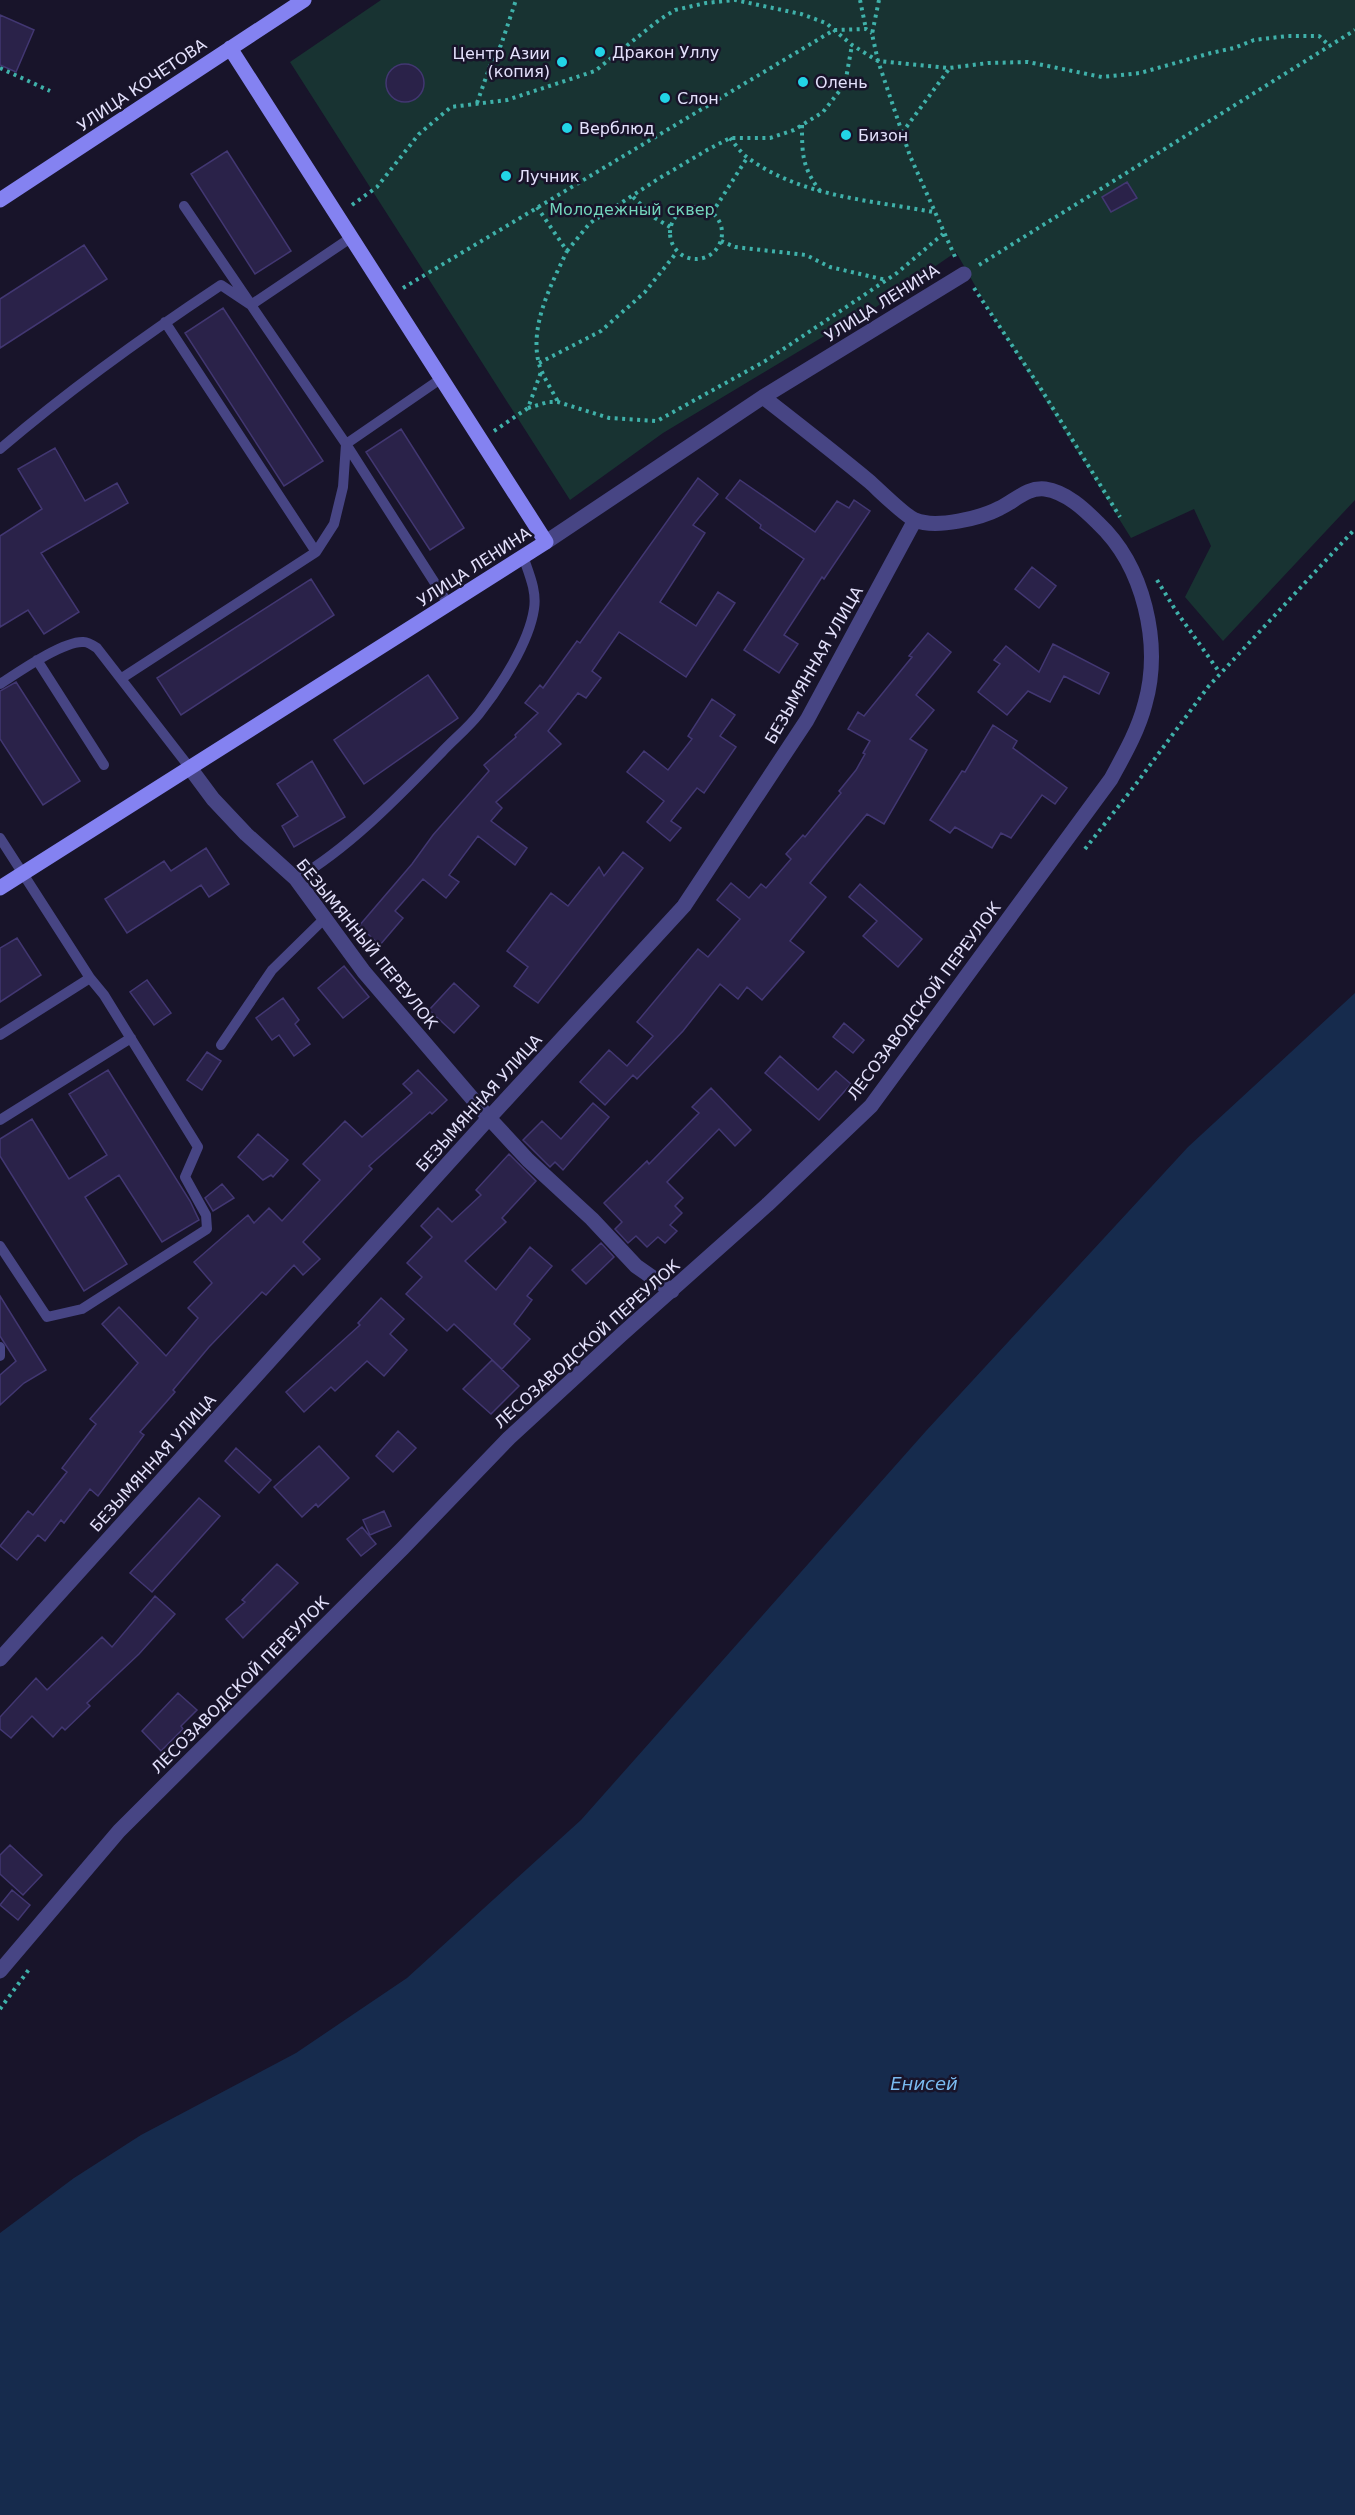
<svg xmlns="http://www.w3.org/2000/svg" width="1355" height="2515" viewBox="0 0 1355 2515" font-family="'DejaVu Sans',sans-serif">
<rect width="100%" height="100%" fill="#18142a"/>
<path fill="#183332" d="M381 0H1355V500L1223 641 1185 597 1211 546 1194 509 1131 538 986 305 956 252 831 338 826 335 663 433 570 500 290 62Z"/>
<path fill="#162b4d" d="M1355 993V2515H0V2233L74 2178 141 2135 296 2053 407 1978 581 1820 926 1431 1188 1147Z"/>
<path fill="#2a2249" stroke="#423772" stroke-width="1.5" d="M0 15 34 30 16 72 0 65Z
M386 83a19 19 0 1 1 38 0a19 19 0 1 1-38 0Z
M227 151 291 251 255 274 191 174Z
M1127 182 1137 198 1111 212 1102 197Z
M84 245 107 279 0 348V299Z
M223 308 323 461 284 486 185 333Z
M401 429 464 528 430 550 366 452Z
M55 448 85 501 117 483 128 503 41 553 79 612 44 634 28 610 0 627V536L42 509 18 469Z
M698 478 718 494 693 525 705 533 660 602 696 626 718 592 735 603 686 677 619 632 592 671 601 678 586 698 578 693 548 731 561 744 496 802 502 808 491 821 527 848 515 865 478 836 449 875 459 882 446 898 423 879 395 911 403 918 380 945 359 926 412 864 433 835 489 771 484 765 516 737 515 735 538 713 525 703 540 685 543 688 577 641 580 643Z
M740 480 815 532 837 501 849 508 854 500 870 511 824 579 822 577 784 635 798 644 779 673 744 650 804 559 760 528 761 525 726 498Z
M1032 567 1056 586 1039 608 1015 589Z
M311 579 334 615 181 715 157 678Z
M928 633 951 652 916 695 934 710 910 739 927 750 884 824 867 814 810 883 826 897 790 941 804 952 762 1000 747 987 738 999 720 984 683 1031 637 1079 633 1075 605 1105 580 1082 609 1050 627 1066 653 1036 637 1022 698 949 708 957 740 919 717 900 731 883 749 898 761 884 766 888 791 859 786 854 803 835 805 837 841 793 839 791 856 770 865 754 863 753 870 741 848 729 858 712 864 716 912 657 909 656Z
M1053 644 1109 673 1099 694 1064 676 1050 702 1028 691 1007 715 978 692 1000 664 994 660 1006 646 1039 672Z
M428 675 458 718 364 784 334 740Z
M16 682 80 781 43 805 0 739V691Z
M712 699 735 715 720 736 736 747 704 793 697 788 671 821 681 828 670 841 647 822 664 801 627 772 644 751 668 770 692 739 688 736Z
M993 725 1017 741 1013 748 1067 788 1055 804 1042 795 1011 838 1001 833 992 848 955 827 950 833 930 820 962 771 965 772Z
M312 761 345 817 294 847 282 826 298 816 277 784Z
M206 848 229 884 209 897 201 885 127 933 105 899 164 861 171 871Z
M623 852 643 868 538 1003 514 986 528 967 507 951 551 893 568 906 599 867 604 876Z
M860 884 922 939 898 967 863 936 877 921 849 897Z
M17 938 41 975 0 1002V948Z
M344 966 369 997 343 1018 318 988Z
M147 980 171 1013 154 1025 130 992Z
M454 983 479 1006 454 1033 429 1010Z
M283 998 299 1020 295 1024 310 1044 294 1056 279 1035 272 1040 256 1018Z
M844 1023 864 1040 853 1053 833 1037Z
M207 1052 221 1061 202 1090 187 1080Z
M780 1056 818 1090 836 1071 851 1084 819 1120 765 1073Z
M108 1070 190 1201 199 1220 162 1242 119 1175 85 1197 127 1264 84 1291 0 1156V1139L32 1119 69 1179 107 1155 69 1094Z
M418 1070 447 1100 432 1114 430 1112 369 1166 372 1169 303 1242 320 1259 303 1275 294 1265 266 1295 262 1292 209 1347 173 1390 175 1392 140 1432 144 1435 98 1496 90 1489 64 1523 61 1520 45 1541 38 1535 17 1560 0 1546 28 1511 33 1515 67 1472 62 1468 96 1424 90 1419 138 1363 102 1324 119 1307 166 1356 198 1318 188 1308 212 1283 194 1262 248 1215 254 1223 269 1208 282 1221 320 1180 303 1164 345 1121 362 1137 412 1093 403 1084Z
M711 1088 751 1130 735 1146 719 1129 667 1182 683 1198 675 1206 682 1213 670 1225 677 1231 665 1243 658 1237 647 1247 636 1236 628 1243 615 1229 622 1222 604 1203 647 1161 649 1164 699 1113 692 1107Z
M593 1103 609 1117 563 1170 555 1162 550 1167 523 1140 542 1121 561 1139Z
M258 1134 288 1160 273 1177 271 1175 263 1180 238 1157Z
M509 1154 536 1181 502 1218 506 1222 465 1261 496 1290 530 1247 552 1266 527 1296 532 1300 514 1324 530 1339 502 1369 454 1324 447 1331 406 1294 422 1277 407 1263 432 1237 421 1226 438 1208 452 1222 481 1195 476 1190Z
M222 1184 234 1198 213 1211 205 1198Z
M601 1243 614 1257 586 1284 572 1270Z
M0 1296 46 1370 24 1383 0 1405V1375L16 1361 0 1336Z
M381 1298 404 1319 390 1334 407 1350 384 1376 367 1361 335 1391 331 1387 304 1412 286 1392 360 1325 358 1323Z
M492 1360 519 1386 491 1414 463 1389Z
M398 1431 416 1448 393 1472 376 1456Z
M319 1446 349 1478 318 1507 316 1504 302 1517 274 1487Z
M236 1448 271 1480 259 1493 225 1461Z
M199 1498 220 1516 152 1592 130 1573Z
M384 1511 391 1526 370 1535 363 1520Z
M362 1527 376 1544 361 1556 347 1539Z
M277 1564 298 1583 243 1638 226 1619 245 1602 242 1600Z
M155 1596 175 1614 139 1654 87 1703 90 1706 65 1730 62 1727 53 1737 32 1716 11 1738 0 1729V1717L36 1678 47 1690 102 1637 112 1647Z
M178 1693 197 1710 181 1726 183 1729 161 1751 142 1731Z
M10 1845 42 1875 23 1895 0 1874V1855Z
M12 1890 30 1905 18 1920 0 1905Z"/>
<g fill="none" stroke-linecap="round" stroke-linejoin="round">
<path stroke="#3fb1aa" stroke-width="4" stroke-dasharray="3 4.5" stroke-linecap="butt" d="M860 0 866 29
M879 0 872 34 878 61 910 156 956 259
M0 68 50 91
M477 103 490 66 501 45 516 0
M802 125C802 154 802 167 820 191
M902 133 949 69
M730 138C735 144 741 153 748 158 802 197 870 200 933 212
M633 197 655 218 670 227
M352 205 377 187 419 134 451 107 507 100 595 71 659 20 675 10 706 3 735 0 801 14 826 23 852 45 878 61 949 68 988 63 1028 62 1102 77 1140 73 1211 53 1234 48 1254 40 1288 36H1319L1330 46
M670 233a26 26 0 1 1 52 0a26 26 0 1 1-52 0Z
M537 207 567 251C551 285 529 326 539 364 543 377 552 390 558 402
M712 213 747 158
M721 241 735 247 806 255 830 267 886 280
M567 251 590 223 658 179 707 150 730 138H770L794 130 823 112 845 84 852 45
M979 265 1355 30
M403 288 834 30 866 29 872 33
M974 288 1041 389 1120 517
M539 363 601 331 645 292 677 252
M528 408 548 402H558L609 418 657 421 767 360 897 273 943 234
M494 431 528 408 541 372
M1157 580 1176 611 1220 673
M1085 849 1136 784 1208 687 1355 529
M0 2009 30 1968"/>
<path stroke="#474584" stroke-width="10" d="M184 206 248 300
M352 237 251 305 346 444 449 605
M165 322 316 552
M0 449C70 389 144 336 221 285L251 305
M37 660 104 765
M122 678 316 552 334 524 343 487 346 444 442 378
M0 684C17 673 64 640 84 642 88 642 94 646 97 648L190 768
M0 838 90 978 104 995 198 1147 185 1177 206 1215 207 1229 82 1309 47 1317 0 1246
M296 879C350 847 397 798 441 753 453 740 468 728 479 714 500 687 529 643 534 609 537 591 529 574 523 556
M0 1035 90 978
M221 1045 272 970 325 918
M0 1120 131 1038
M0 1347V1356"/>
<path stroke="#474584" stroke-width="15" d="M546 542 763 397 964 274
M190 768 213 799 246 834 296 879 364 972 489 1118 528 1160 592 1219 636 1266 672 1291
M0 1659 489 1118 684 906 807 720 915 520
M0 1971 119 1831 403 1548 509 1438 621 1335 767 1205 871 1106 1111 779C1124 755 1138 731 1145 704 1162 644 1144 566 1098 523 1084 509 1066 492 1045 489 1027 487 1015 501 1000 508 981 518 936 529 915 520 905 516 880 491 870 482 835 453 799 425 763 397"/>
<path stroke="#8482f1" stroke-width="15" d="M0 200 304 0
M0 888 546 542 230 48"/>
</g>
<g fill="#22d4e7" stroke="#18142a" stroke-width="2">
<circle cx="600" cy="52" r="6"/>
<circle cx="562" cy="62" r="6"/>
<circle cx="803" cy="82" r="6"/>
<circle cx="665" cy="98" r="6"/>
<circle cx="567" cy="128" r="6"/>
<circle cx="846" cy="135" r="6"/>
<circle cx="506" cy="176" r="6"/>
</g>
<g text-anchor="middle" dominant-baseline="central" stroke-width="5" stroke-linejoin="round" paint-order="stroke">
<g font-size="16" fill="#e4e1fc" stroke="#18142a" text-anchor="start">
<text x="612" y="52">Дракон Уллу</text>
<text x="550" y="53" text-anchor="end">Центр Азии<tspan x="550" dy="18">(копия)</tspan></text>
<text x="815" y="82">Олень</text>
<text x="677" y="98">Слон</text>
<text x="579" y="128">Верблюд</text>
<text x="858" y="135">Бизон</text>
<text x="518" y="176">Лучник</text>
</g>
<g font-size="16" fill="#e4e1fc" stroke="#18142a">
<text transform="translate(142 85) rotate(-34)">УЛИЦА КОЧЕТОВА</text>
<text transform="translate(882 303) rotate(-32)">УЛИЦА ЛЕНИНА</text>
<text transform="translate(474 567) rotate(-33)">УЛИЦА ЛЕНИНА</text>
<text transform="translate(814 665) rotate(-60)">БЕЗЫМЯННАЯ УЛИЦА</text>
<text transform="translate(367 944) rotate(51)">БЕЗЫМЯННЫЙ ПЕРЕУЛОК</text>
<text transform="translate(924 1001) rotate(-53)">ЛЕСОЗАВОДСКОЙ ПЕРЕУЛОК</text>
<text transform="translate(479 1103) rotate(-48)">БЕЗЫМЯННАЯ УЛИЦА</text>
<text transform="translate(587 1344) rotate(-42)">ЛЕСОЗАВОДСКОЙ ПЕРЕУЛОК</text>
<text transform="translate(153 1463) rotate(-48)">БЕЗЫМЯННАЯ УЛИЦА</text>
<text transform="translate(240 1685) rotate(-45)">ЛЕСОЗАВОДСКОЙ ПЕРЕУЛОК</text>
</g>
<g font-size="16" fill="#73d5bc" stroke="#18142a">
<text x="632" y="209">Молодежный сквер</text>
</g>
<g font-size="18" font-style="italic" fill="#7abaf0" stroke="#18142a">
<text x="924" y="2083">Енисей</text>
</g>
</g>
</svg>
